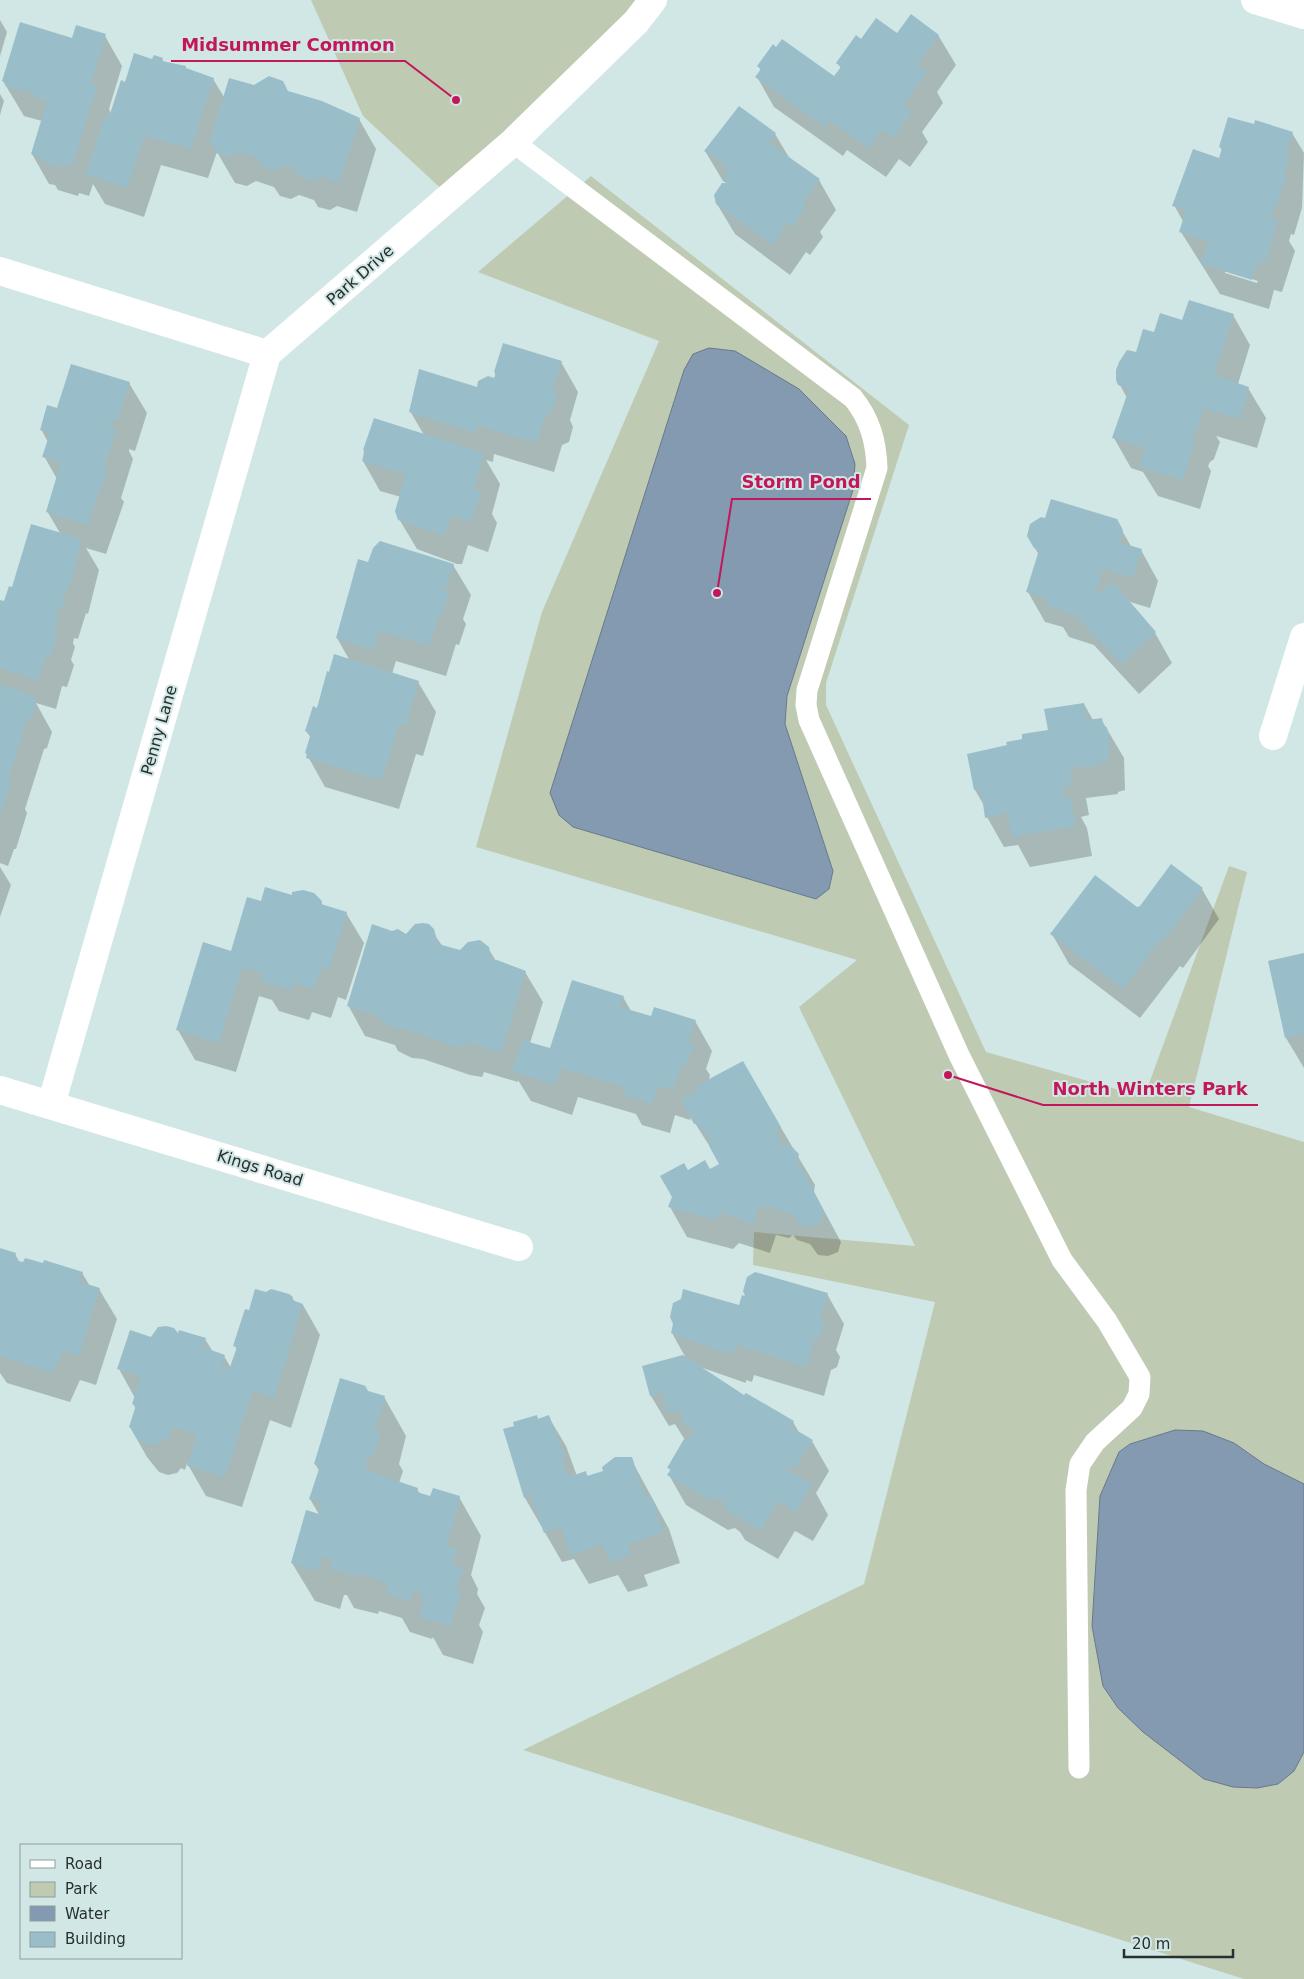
<svg xmlns="http://www.w3.org/2000/svg" width="1304" height="1979" viewBox="0 0 1304 1979" font-family="'DejaVu Sans',sans-serif">
<rect width="100%" height="100%" fill="#d1e7e5"/>
<path fill="#bfcab3" d="M311 0H653L450 197 363 116Z
M591 176 909 425 826 683V705L986 1052 1144 1097 1229 866 1247 872 1189 1107 1304 1142V1979H1244L523 1750 864 1584 935 1302 753 1265 754 1232 915 1246 799 1007 857 960 476 847 542 612 659 341 478 272Z"/>
<path fill="#839ab1" stroke="#677a8a" d="M709 348 735 351 799 389 846 436 855 464 853 490 787 696 785 724 833 871 829 889 816 899 573 827 559 815 550 793 684 370 693 354Z
M1175 1430 1203 1431 1234 1443 1264 1464 1304 1484V1752L1294 1771 1278 1784 1257 1788 1233 1787 1204 1779 1143 1732 1118 1708 1103 1686 1092 1626 1100 1496 1119 1452 1130 1444Z"/>
<path fill="#0003" fill-rule="evenodd" d="M0 20 7 32 0 56Z
M898 34 938 35 956 65 937 92 943 103 922 132 928 142 910 167 899 159 886 177 847 150 843 156 774 107 757 77 761 71 759 67 834 78 841 69 838 63 861 41Z
M105 36 122 66 109 109 111 114 126 83 153 60 162 59 164 63 213 79 224 97 255 86 288 92 359 119 376 149 357 212 337 206 330 210 318 207 314 200 299 195 291 199 280 196 274 187 256 181 247 186 235 183 217 152 208 178 161 165 144 217 105 204 93 184 89 196 79 193 78 196 58 190 55 185 49 184 32 154 42 121 24 116 3 81 72 40Z
M0 94 4 101 0 115Z
M1255 125 1292 133 1304 153 1302 208 1294 235 1291 234 1289 241 1295 251 1282 292 1274 290 1269 309 1220 294 1181 232 1184 223 1174 205 1220 159 1222 150 1220 147ZM1225 270 1258 281 1257 283 1225 273Z
M775 134 790 159 819 180 836 210 820 232 823 237 810 255 806 252 790 275 735 234 717 204 728 184 723 181 705 151Z
M1233 315 1250 345 1238 384 1248 388 1266 418 1257 448 1216 436 1220 442 1214 459 1210 462 1208 466 1211 471 1200 509 1158 496 1143 472 1131 468 1114 438 1127 398 1120 385 1137 353 1155 334 1183 322Z
M561 362 578 392 570 420 573 427 569 442 562 445 554 472 494 454 493 462 486 460 500 484 492 514 497 523 488 552 468 545 462 564H457L417 549 399 519 401 497 380 491 363 461 364 450 424 435 410 411 420 371 477 389 495 380V372Z
M129 383 147 413 135 451 129 449V451L133 459 121 498 124 502 106 554 86 548 99 570 88 614 86 613 78 639 74 638 73 643 75 647 71 660 74 665 67 687 62 686 56 709 36 703 52 732 47 748 44 749 25 809 27 813 16 849H14L8 866 0 863V601L5 603 13 589 60 533 47 511 57 479 44 456 48 442 41 429 58 410Z
M1116 520 1132 548 1141 550 1158 581 1150 608 1127 601 1155 633 1172 663 1139 694 1094 645 1069 637 1063 627 1045 622 1028 592 1039 555 1028 536Z
M369 564 453 565 471 595 463 619 466 624 459 645 456 644 446 676 396 661 392 674 418 682 436 712 423 756 416 754 399 809 325 787 306 753 311 738 306 731 350 661 337 638Z
M1084 704 1093 720 1101 719 1124 758 1125 790 1118 792V794L1086 798 1089 815 1081 817 1087 828 1092 856 1030 867 1018 845 1004 847 987 817 985 807 975 790 1008 746 1049 731Z
M0 867 11 885 0 917Z
M1202 889 1219 919 1183 968 1180 966 1140 1018 1069 964 1052 934Z
M292 897 321 902 324 907 346 913 364 943 346 1000 338 997 331 1018 312 1012 309 1020 279 1011 272 1000 259 996 236 1072 195 1060 178 1030 232 952 261 903Z
M428 925 443 947 461 952 488 948 496 961 525 972 543 1002 530 1043 551 1050 623 997 631 1011 652 1018 695 1021 712 1051 706 1069 710 1075 709 1080 742 1062 815 1185 814 1192 841 1242 838 1252 828 1256 818 1255 810 1244 797 1240 793 1235 789 1238 776 1235 770 1253 739 1243 733 1249 687 1237 670 1207 688 1171 709 1170 721 1164 691 1117 690 1120 675 1115 670 1133 642 1125 636 1114 578 1097 572 1115 531 1101 518 1080V1082L484 1072 482 1077 470 1075 423 1059 412 1058 398 1051 395 1045 365 1036 348 1005 406 936Z
M1304 954V1068L1286 1038 1269 962Z
M0 1250 15 1254 20 1263 82 1273 90 1286 99 1289 117 1319 96 1385 80 1380 70 1402 7 1383 0 1373Z
M827 1294 844 1324 836 1350 840 1357 837 1367 831 1370 824 1396 754 1375 752 1382 746 1380V1383L700 1367 744 1397 793 1422 800 1434 812 1441 829 1471 816 1493 828 1515 813 1541 795 1531 778 1559 745 1540 740 1532 735 1528 728 1530 686 1505 669 1475 671 1472 669 1468 685 1440 675 1424 669 1426 651 1396 643 1367 687 1360 672 1333 740 1307Z
M292 1298 295 1302 303 1305 320 1335 291 1428 270 1420 242 1507 206 1496 187 1463 185 1470 181 1468 177 1473 168 1475 159 1472 147 1457 130 1427 136 1409 133 1404 135 1398 119 1369 151 1338 179 1336 205 1339 213 1352 224 1356 231 1368 237 1351 235 1346 249 1311Z
M366 1387 369 1393 384 1397 406 1436 399 1464 403 1471 399 1483 417 1489 420 1494 431 1498 459 1497 481 1536 471 1575 478 1589 477 1594 485 1608 479 1625 483 1632 473 1664 443 1655 433 1637 432 1639 410 1632 402 1618 379 1611 378 1614 354 1608 347 1595H344L340 1609 315 1601 292 1563 320 1516 310 1499 320 1472 315 1464Z
M548 1416 566 1446 577 1476 586 1473 588 1477 605 1472 631 1459 669 1529 680 1563 644 1575 648 1586 628 1592 618 1575 589 1584 574 1559 562 1562 525 1498 504 1430Z"/>
<path fill="#99beca" d="M911 14 939 35 917 65 927 72 903 105 912 111 893 138 882 130 869 148 829 120 825 127 755 77 761 69 757 66 773 44 776 47 782 39 834 76 841 67 836 63 856 35 861 39 876 18 897 33Z
M20 22 72 38 76 25 106 34 91 84 97 86 72 167 62 164 61 167 39 160 40 157 31 154 47 101 30 96 32 91 28 90 27 92 5 86 6 83 2 81Z
M134 53 152 59 154 55 163 58 162 61 186 66V68L214 78 191 149 144 136 127 188 86 174 105 115 109 117 121 80 125 82Z
M269 76 283 81 288 91 322 101 360 118 340 182 319 177 312 181 300 177 295 170 282 165 273 170 261 166 256 157 238 152 229 157 216 153 210 141 229 78 254 85Z
M739 106 776 133 769 143 820 179 802 204 806 206 793 225 788 223 773 245 716 204 714 195 722 183H730L723 179 729 170 721 164V160L704 151Z
M1228 117 1254 124 1255 120 1293 132 1286 156 1289 157 1284 177H1286L1277 206 1274 205 1271 217 1278 220 1265 263 1257 261 1252 280 1201 264 1208 241 1179 232 1186 210 1172 206 1193 149 1219 158 1222 148 1219 147Z
M1189 300 1234 314 1220 359 1216 358 1218 362 1215 373 1211 374 1249 387 1240 419 1201 407 1203 411 1198 429 1193 432 1191 439 1195 440 1183 480 1139 467 1145 448 1112 438 1129 389 1118 385 1116 380V370L1119 362 1127 350 1136 352 1143 329 1154 332 1160 313 1182 320Z
M503 343 562 361 553 389 557 396 552 412 545 415 537 443 477 425 476 433 409 412 419 369 477 387 478 381 488 376 494 378 496 373 494 372Z
M71 364 130 382 118 421 112 419 110 426 116 428 104 470 107 471 88 525 46 512 61 462 42 457 50 433 40 430 47 405 57 408Z
M374 418 484 453 474 490 481 492 471 522 451 515 445 534H439L398 520 395 511 406 474 362 461 365 451 363 450Z
M1051 499 1117 519 1123 530 1119 541H1115L1142 549 1133 578 1103 569 1097 589H1094L1099 594 1113 582 1156 632 1121 664 1075 615 1050 607 1045 597 1026 592 1039 550 1034 548 1027 536 1030 524 1041 517 1045 518Z
M31 524 82 539 71 584 69 583 61 610 57 608 55 615 59 616 53 633 57 634 50 658 45 656 39 680 0 668V600L4 601 9 586 12 587Z
M380 541 454 564 445 592 449 593 442 616 439 615 429 646 379 631 373 650 336 638 358 559 368 562 373 548Z
M334 654 419 681 406 726 399 724 382 780 306 758 307 753H305L311 733 305 731 313 706 317 708 327 671 329 672Z
M0 685 32 695 36 701 31 718 27 719 8 781 11 782 0 815Z
M1084 703 1087 720 1102 718 1104 728 1107 727 1110 750H1107L1109 760 1101 762 1102 765 1070 768 1073 786 1062 787 1064 797 1070 796 1076 826 1012 837 1008 813 985 818 981 789 974 790 967 754 1007 745 1006 742 1022 739V734L1048 730 1044 709Z
M1171 864 1203 888 1165 939 1162 937 1123 989 1050 934 1095 875 1137 907 1140 906Z
M265 887 292 895V892L303 890 314 893 322 901 321 904 347 912 329 970 321 968 314 989 295 983 292 990 260 981 262 973 242 967 219 1043 176 1030 203 942 231 951 247 897 261 901Z
M423 923 429 924 434 929 438 944 460 950 468 942 480 940 489 947 491 960H497L526 971 501 1053 467 1042 465 1047 452 1045 405 1029H397L380 1021 381 1017 347 1006 372 924 392 931 398 929 406 934 415 924Z
M1304 953V1034L1285 1038 1268 961Z
M572 980 624 996 620 1007 651 1016 654 1007 696 1020 688 1043 694 1044 687 1066 681 1064 673 1090 658 1086 652 1104 624 1095 626 1087 561 1068 555 1085 512 1071 522 1040 550 1048Z
M743 1061 781 1127 775 1131 782 1145H790L799 1154 796 1165 801 1167 824 1211 821 1222 810 1227 800 1225 792 1214 778 1210 775 1206 771 1208 759 1205 753 1224 721 1213 715 1220 668 1207 672 1197 660 1176 684 1163 688 1170 705 1160 710 1169 719 1164 709 1146 713 1145 707 1134 702 1130 698 1123 694 1124 681 1100 697 1091 695 1088 711 1078Z
M0 1248 16 1253 14 1260 23 1262 25 1258 43 1263 44 1260 83 1272 80 1282 100 1288 79 1356 63 1351 53 1373 0 1356Z
M755 1272 828 1293 820 1319 824 1325 820 1337 814 1340 806 1367 737 1345 735 1352 729 1351 728 1354 671 1333 673 1324 670 1317 673 1303 681 1299 683 1289 739 1305 742 1295 745 1296 743 1291 747 1277Z
M255 1289 266 1292 271 1289 289 1294 293 1297 292 1300 303 1304 274 1398 253 1391 225 1477 187 1466 197 1434 172 1427 168 1440 164 1439 159 1443 150 1445 141 1442 135 1436 132 1429 129 1427 136 1405 132 1404 141 1377 117 1369 130 1330 151 1337 158 1327 166 1326 174 1328 178 1333 179 1330 206 1338 203 1347 225 1355 221 1367 229 1370 237 1347 233 1346 245 1309 249 1310Z
M683 1355 744 1395 746 1393 794 1421 791 1427 813 1440 795 1469 790 1466 787 1470 812 1484 796 1512 778 1501 761 1530 726 1510 725 1503 717 1499 710 1500 667 1475 671 1469 667 1468 684 1439 687 1441 695 1431 684 1425 680 1410 667 1412 663 1393 650 1396 642 1366Z
M340 1378 366 1386 365 1390 385 1396 377 1426 375 1425 374 1429 381 1431 373 1456 370 1455 365 1470 418 1488 417 1492 430 1496 433 1488 460 1496 447 1546 457 1549 452 1564 463 1568 456 1590 461 1592 451 1626 419 1617 424 1601 421 1600 423 1593 413 1591 410 1601 386 1594 389 1583 356 1573V1576L330 1569 333 1560 322 1556 318 1571 291 1563 306 1510 319 1514 322 1503 309 1499 320 1466 314 1464Z
M537 1415 538 1419 549 1415 565 1458 562 1459 568 1477 586 1471 587 1476 603 1471 602 1467 615 1457H632L646 1499 652 1497 663 1532 628 1544 631 1556 610 1562 603 1544 570 1555 561 1527 544 1533 531 1495 524 1498 503 1429 514 1426 513 1422Z"/>
<g fill="none" stroke-linecap="round" stroke-linejoin="round">
<path stroke="#fff" stroke-width="21" d="M513 142 853 398C870 419 876 441 877 468L807 690 806 705 809 720 959 1055 1062 1260 1107 1321 1140 1377 1139 1394 1132 1408 1095 1442 1080 1464 1076 1490 1079 1768"/>
<path stroke="#fff" stroke-width="28" d="M1255 0 1304 15
M0 271 267 354 513 142 636 22 653 0
M1273 736 1304 637
M0 1090 519 1247
M51 1105 267 354"/>
</g>
<g text-anchor="middle" dominant-baseline="central" stroke-width="4" stroke-linejoin="round" paint-order="stroke">
<g font-size="16" fill="#27302f" stroke="#d1e7e5">
<text transform="translate(360 275) rotate(-41)">Park Drive</text>
<text transform="translate(159 730) rotate(-74)">Penny Lane</text>
<text transform="translate(260 1168) rotate(17)">Kings Road</text>
</g>
</g>
<path fill="none" stroke="#c2185b" stroke-width="2" d="M456 100L405 61H171M717 593L732 499H871M948 1075L1043 1105H1258"/>
<g fill="#c2185b" stroke="#d1e7e5" stroke-width="2">
<circle cx="456" cy="100" r="5"/>
<circle cx="717" cy="593" r="5"/>
<circle cx="948" cy="1075" r="5"/>
</g>
<g font-size="18" text-anchor="middle" font-weight="bold" fill="#c2185b" stroke="#d1e7e5" stroke-width="4" stroke-linejoin="round" paint-order="stroke">
<text x="288" y="51">Midsummer Common</text>
<text x="801" y="488">Storm Pond</text>
<text x="1150" y="1095">North Winters Park</text>
</g>
<rect x="20" y="1844" width="162" height="115" fill="#d1e7e5" stroke="#8d9e9c"/>
<rect x="30" y="1860" width="25" height="8" fill="#ffffff" stroke="#8d9e9c"/>
<text x="65" y="1869" font-size="15" fill="#27302f">Road</text>
<rect x="30" y="1882" width="25" height="15" fill="#bfcab3" stroke="#8d9e9c"/>
<text x="65" y="1894" font-size="15" fill="#27302f">Park</text>
<rect x="30" y="1906" width="25" height="15" fill="#839ab1" stroke="#8d9e9c"/>
<text x="65" y="1919" font-size="15" fill="#27302f">Water</text>
<rect x="30" y="1932" width="25" height="15" fill="#99beca" stroke="#8d9e9c"/>
<text x="65" y="1944" font-size="15" fill="#27302f">Building</text>
<path d="M1124 1949v8h109v-8" fill="none" stroke="#27302f" stroke-width="2.5"/>
<text x="1132" y="1949" font-size="15" fill="#27302f" stroke="#d1e7e5" stroke-width="4" paint-order="stroke">20 m</text>
</svg>
